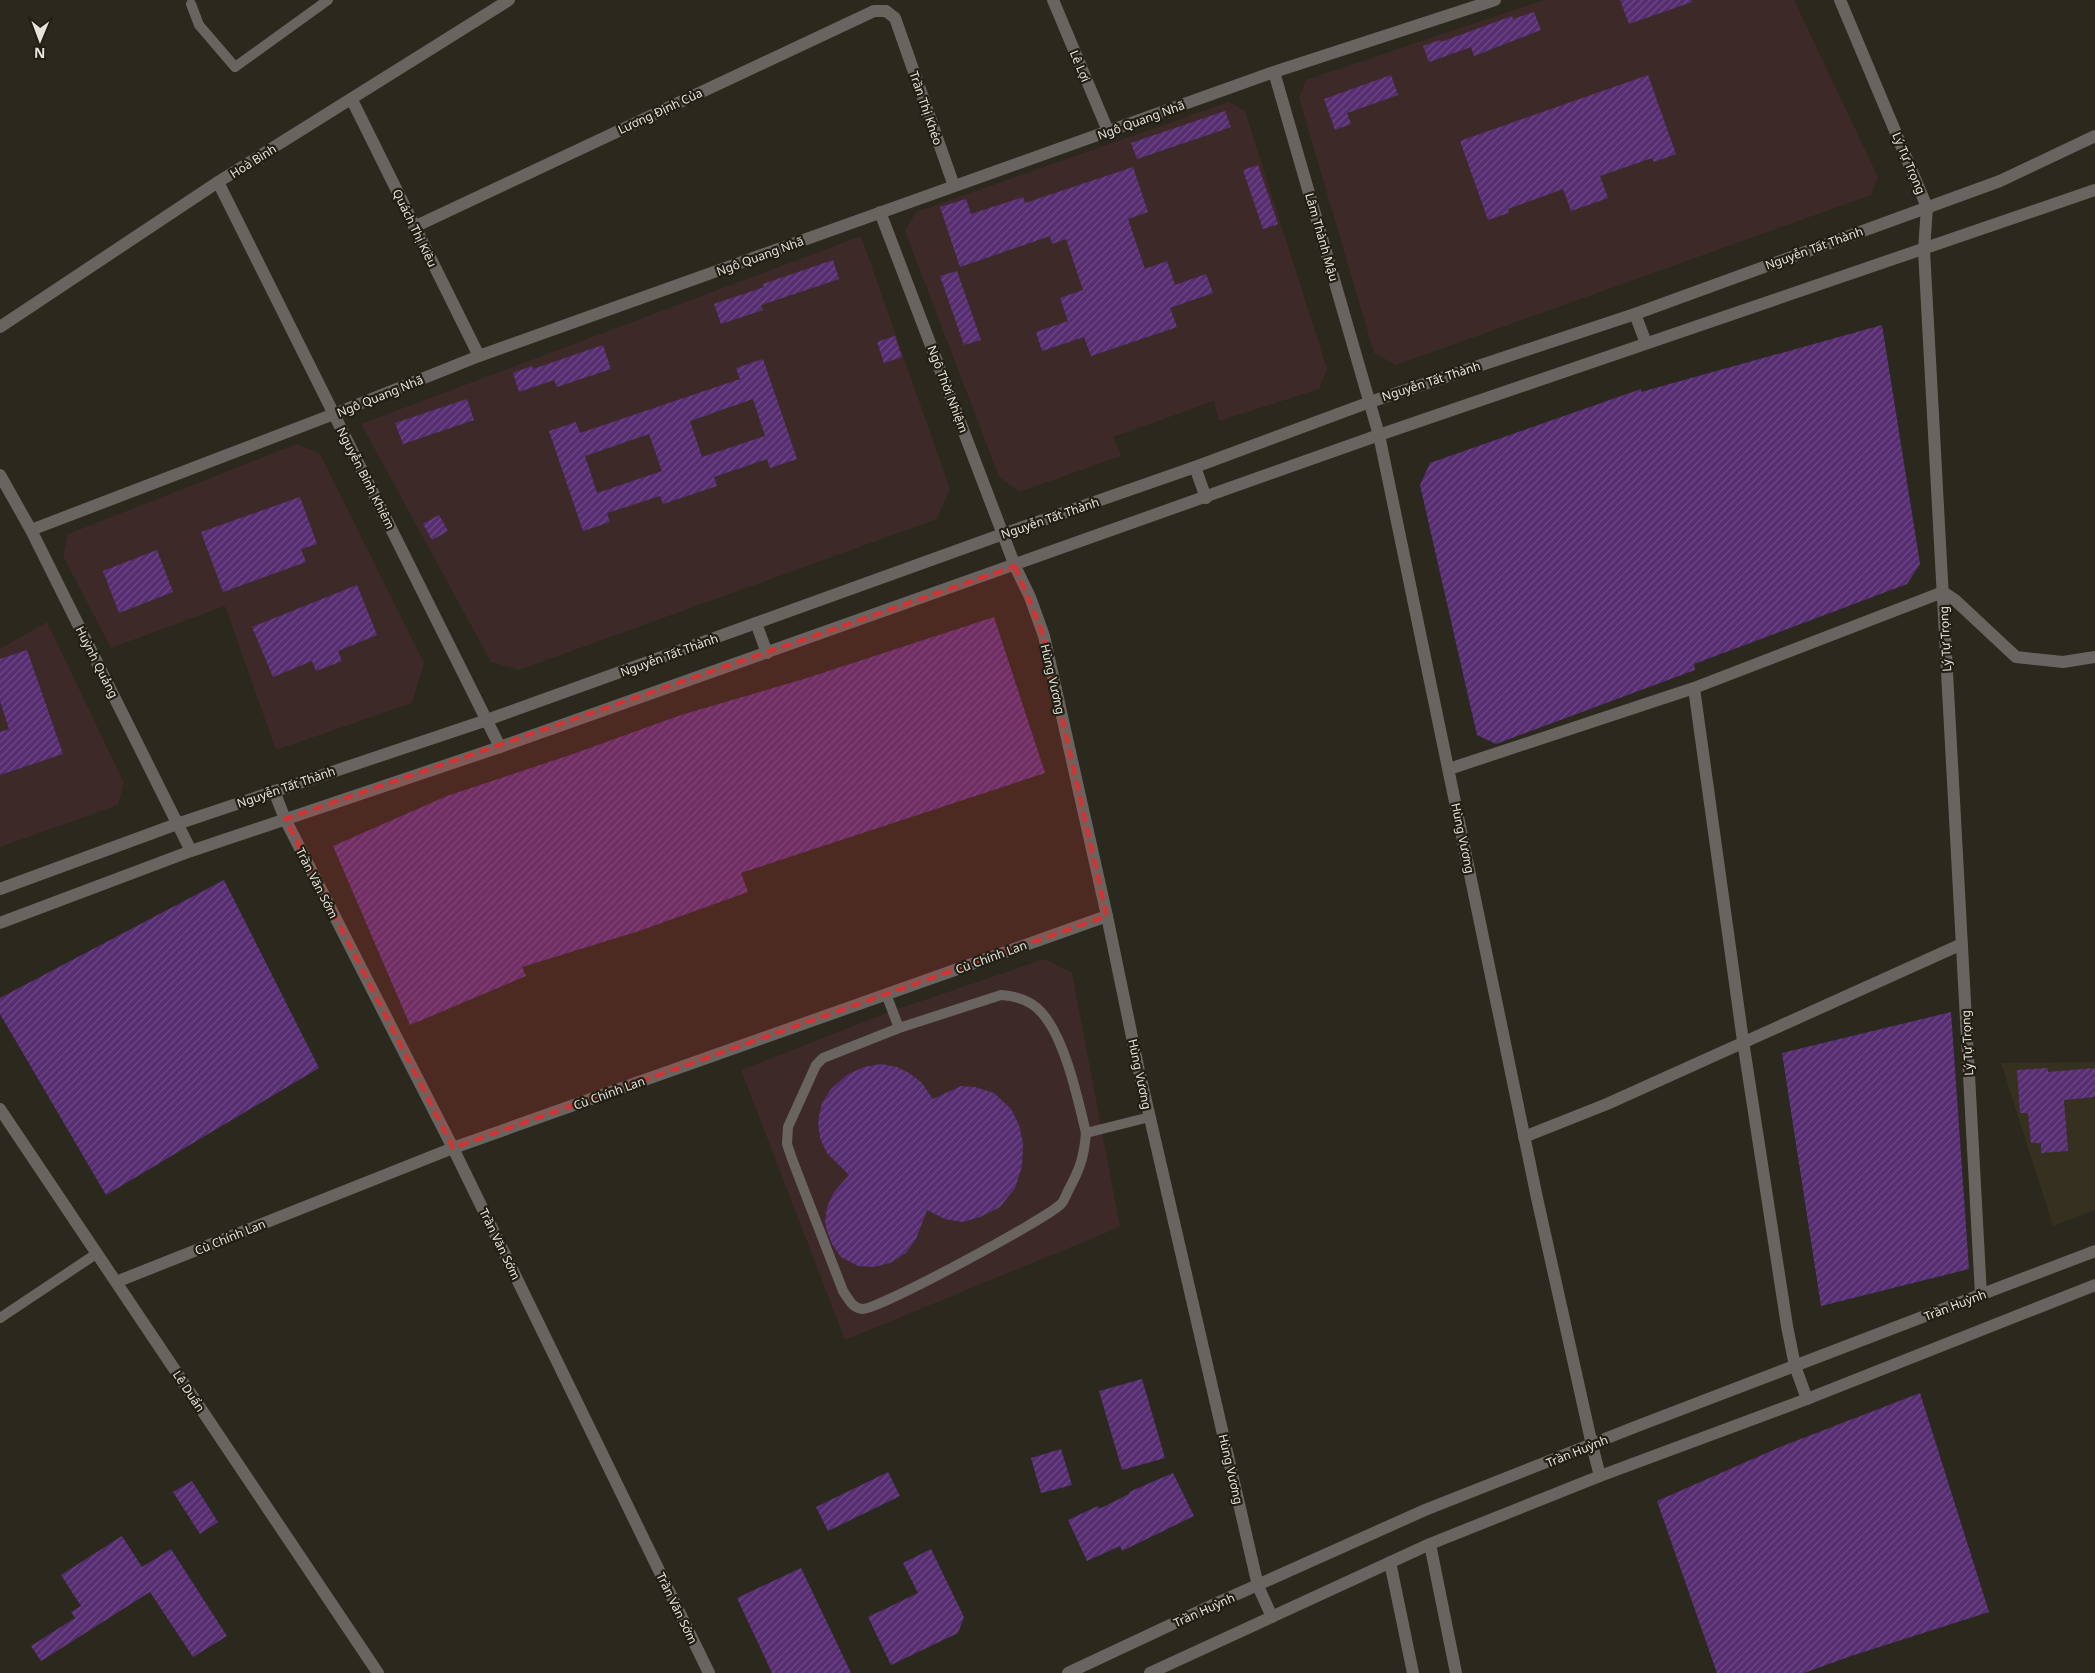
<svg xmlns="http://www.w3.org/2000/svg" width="2095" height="1673" viewBox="0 0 2095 1673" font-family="'Noto Sans',sans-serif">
<defs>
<pattern id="building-hatch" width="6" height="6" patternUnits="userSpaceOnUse" patternTransform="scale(1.25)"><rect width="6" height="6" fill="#562d71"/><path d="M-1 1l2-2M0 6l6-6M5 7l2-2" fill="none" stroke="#6e4b85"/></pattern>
</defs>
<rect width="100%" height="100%" fill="#2b281d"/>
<path fill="#3d2a28" d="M1544 0H1794L1878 177 1871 195 1396 365 1374 353 1299 98 1306 80Z
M1229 102 1245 111 1327 369 1319 389 1219 421 1214 401 1113 437 1121 456 1019 492 999 477 905 231 916 212Z
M861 236 950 489 937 519 519 670 491 662 361 424Z
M297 444 320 454 424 663 412 703 276 750 225 606 111 648 63 556 68 534Z
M47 622 124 783 118 805 0 847V649Z
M1044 959 1072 973 1120 1227 845 1340 741 1070 892 1011Z"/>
<path fill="#35301f" d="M2095 1062V1210L2053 1226 2001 1063Z"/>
<path fill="url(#building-hatch)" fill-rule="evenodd" d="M1620 0H1691L1692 2 1629 24Z
M1534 12 1541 30 1474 56 1471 47 1429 62 1423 46 1440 40 1441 42 1512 16 1513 19Z
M1391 75 1398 95 1347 113 1351 124 1335 130 1324 99Z
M1648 75 1676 154 1654 162 1652 158 1600 176 1608 198 1571 211 1563 189 1508 209 1509 213 1488 220 1460 141Z
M1225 111 1231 127 1137 159 1131 143Z
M1258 165 1278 224 1263 229 1243 170Z
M1133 167 1148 212 1128 219 1145 269 1167 261 1175 285 1206 274 1213 293 1170 308 1177 327 1091 356 1084 337 1042 351 1036 332 1068 321 1060 298 1083 290 1066 239 1052 244 1050 236 960 267 940 207 966 199 971 214 1023 197 1025 203Z
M833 260 839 279 761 305 763 310 721 324 714 304 764 287 763 284Z
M957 271 981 340 964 345 940 276Z
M1882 325 1920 564 1907 584 1694 664 1695 670 1496 744 1477 735 1420 485 1430 463 1641 389V392Z
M895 336 902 357 884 363 877 342Z
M603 345 611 369 557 387 554 380 519 392 513 373 532 366 533 369Z
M763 359 797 459 770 468 767 459 714 477 717 486 663 504 660 496 607 513 610 522 583 531 549 431 576 422 580 433 740 379 736 368ZM753 399 765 436 702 457 690 421ZM649 434 662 471 597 493 585 456Z
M467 399 474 420 403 444 395 423Z
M300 497 317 544 301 549 306 562 223 592 201 532Z
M439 515 448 531 432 540 423 524Z
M157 550 173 592 119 613 103 571Z
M357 585 377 635 338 651 342 661 316 671 312 661 273 677 252 627Z
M994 617 1045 773 741 873 748 892 639 931 522 967 526 976 410 1025 333 846 447 796 573 754 681 715 804 679Z
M27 650 63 754 0 775V732L9 729 0 701V659Z
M224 880 319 1068 106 1195 0 1014V998Z
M1951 1012 1969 1269 1821 1306 1782 1053Z
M881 1064 897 1067 909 1073 921 1082 933 1099 961 1086 975 1087 994 1093 1011 1109 1019 1125 1023 1143 1022 1166 1015 1188 1000 1207 980 1217 962 1222 945 1219 927 1210 916 1239 906 1253 890 1263 874 1267 858 1266 841 1257 832 1244 827 1231 825 1222 827 1207 834 1192 849 1175 827 1153 820 1138 818 1121 822 1103 831 1089 847 1075 864 1067Z
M2048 1068V1072L2095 1068V1097L2064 1100 2068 1151 2041 1153V1143H2031L2028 1113H2020L2017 1070Z
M1142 1379 1165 1458 1122 1470 1099 1391Z
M1920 1393 1989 1612 1851 1656 1804 1673H1717L1657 1501 1780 1447Z
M1061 1449 1072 1485 1041 1493 1031 1458Z
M888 1472 900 1496 828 1531 816 1507Z
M1173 1473 1194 1516 1122 1551 1120 1546 1087 1561 1068 1520 1098 1506 1099 1509 1129 1494V1492Z
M192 1481 218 1522 200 1534 173 1492Z
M122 1536 142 1567 171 1549 227 1636 193 1657 150 1592 41 1661 31 1646 75 1618 71 1612 81 1606 61 1575Z
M931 1549 964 1617 958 1633 891 1665 868 1617 918 1593 903 1563Z
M801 1568 851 1673H772L737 1598Z"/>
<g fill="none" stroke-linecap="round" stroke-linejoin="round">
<path stroke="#6a6461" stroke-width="10" d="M191 4 199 25 235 67 328 0
M886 994 899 1028 1001 995C1016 996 1032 1001 1042 1013 1065 1039 1078 1099 1086 1133
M899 1028 823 1058 816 1065 788 1127 787 1144 792 1159 843 1291C848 1298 852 1308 862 1309 878 1310 1048 1218 1061 1204 1064 1201 1066 1195 1068 1191 1080 1169 1084 1157 1086 1133L1150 1117
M0 1318 96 1254"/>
<path stroke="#6a6461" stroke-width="12" d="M1053 0 1108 131
M1840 0 1927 207 1924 250 1981 1295
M1274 72 1379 435
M352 100 479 356
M218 182 500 747
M880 212 1015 566
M414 227 874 11H886L895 18 954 186
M1635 314 1646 343
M1195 467 1206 498
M0 475 31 530 191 851
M31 530 334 414 479 356 1274 72 1495 0
M756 623 767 653
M1694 688 1743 1041 1787 1326 1795 1366 1807 1399
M1449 769 1694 688 1943 592 1955 600 2016 657 2063 662 2095 657
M274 791 285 819 453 1148 709 1673
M0 1109 378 1673
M1524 1137 1607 1104 1962 944
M116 1282 453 1148 1107 916
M1592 1445 1600 1476
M1258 1586 1272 1617"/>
<path stroke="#6a6461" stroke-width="12" d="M0 327 218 182 509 0
M1379 435 1537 1198 1592 1445
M1015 566 1030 597 1044 636 1107 916 1138 1066 1258 1586
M0 889 177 824 487 720 1003 534 1195 467 1370 402 1635 314 2000 181 2095 136
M0 923 191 851 500 747 1379 435 2095 190
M1430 1544 1456 1673
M1390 1562 1413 1673
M1068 1673 1215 1604 1425 1510 1635 1427 2095 1251
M1150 1673 1430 1544 1600 1476 1807 1399 2095 1285"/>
</g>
<path fill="#d73131" fill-opacity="0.2" stroke="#d73131" stroke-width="4" stroke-dasharray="10 6" stroke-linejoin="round" d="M1015 566 1044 636 1107 916 453 1148 285 819Z"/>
<g text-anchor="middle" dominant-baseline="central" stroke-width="4.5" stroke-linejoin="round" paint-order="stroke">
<g font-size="12" fill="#e5e3dc" stroke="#211e14">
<text transform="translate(1080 66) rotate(67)">Lê Lợi</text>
<text transform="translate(926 108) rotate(71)">Trần Thị Khéo</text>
<text transform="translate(660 111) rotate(-25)">Lương Định Của</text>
<text transform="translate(1141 120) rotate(-20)">Ngô Quang Nhã</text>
<text transform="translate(253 161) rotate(-32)">Hoà Bình</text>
<text transform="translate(1909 163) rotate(67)">Lý Tự Trọng</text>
<text transform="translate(415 228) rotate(64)">Quách Thị Kiều</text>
<text transform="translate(1322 237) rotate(74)">Lâm Thành Mậu</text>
<text transform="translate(1814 248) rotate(-20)">Nguyễn Tất Thành</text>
<text transform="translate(760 256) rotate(-20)">Ngô Quang Nhã</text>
<text transform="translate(1431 381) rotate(-18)">Nguyễn Tất Thành</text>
<text transform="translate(948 389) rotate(69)">Ngô Thời Nhiệm</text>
<text transform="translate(380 396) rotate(-22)">Ngô Quang Nhã</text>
<text transform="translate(366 478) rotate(63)">Nguyễn Bỉnh Khiêm</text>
<text transform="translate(1050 518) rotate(-19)">Nguyễn Tất Thành</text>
<text transform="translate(1945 639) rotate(-93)">Lý Tự Trọng</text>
<text transform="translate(669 655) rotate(-20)">Nguyễn Tất Thành</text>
<text transform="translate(97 662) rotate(63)">Huỳnh Quảng</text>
<text transform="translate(1053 679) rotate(77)">Hùng Vương</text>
<text transform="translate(286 787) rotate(-19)">Nguyễn Tất Thành</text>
<text transform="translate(1463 838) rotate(78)">Hùng Vương</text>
<text transform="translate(317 883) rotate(63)">Trần Văn Sớm</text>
<text transform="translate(991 957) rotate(-20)">Cù Chính Lan</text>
<text transform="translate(1967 1043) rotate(-93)">Lý Tự Trọng</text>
<text transform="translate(1140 1074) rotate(78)">Hùng Vương</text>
<text transform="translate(609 1093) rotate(-20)">Cù Chính Lan</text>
<text transform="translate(230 1237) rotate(-22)">Cù Chính Lan</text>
<text transform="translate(500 1244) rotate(64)">Trần Văn Sớm</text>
<text transform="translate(1955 1305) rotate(-21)">Trần Huỳnh</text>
<text transform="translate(189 1391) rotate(56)">Lê Duẩn</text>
<text transform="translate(1577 1451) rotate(-22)">Trần Huỳnh</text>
<text transform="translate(1231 1469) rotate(77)">Hùng Vương</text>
<text transform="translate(677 1608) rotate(64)">Trần Văn Sớm</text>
<text transform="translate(1204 1610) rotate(-24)">Trần Huỳnh</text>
</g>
</g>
<g transform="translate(40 40) rotate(181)" stroke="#211e14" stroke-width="4" paint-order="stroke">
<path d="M0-4L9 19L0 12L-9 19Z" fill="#e5e3dc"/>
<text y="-8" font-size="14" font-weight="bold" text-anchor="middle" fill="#e5e3dc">N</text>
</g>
</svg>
